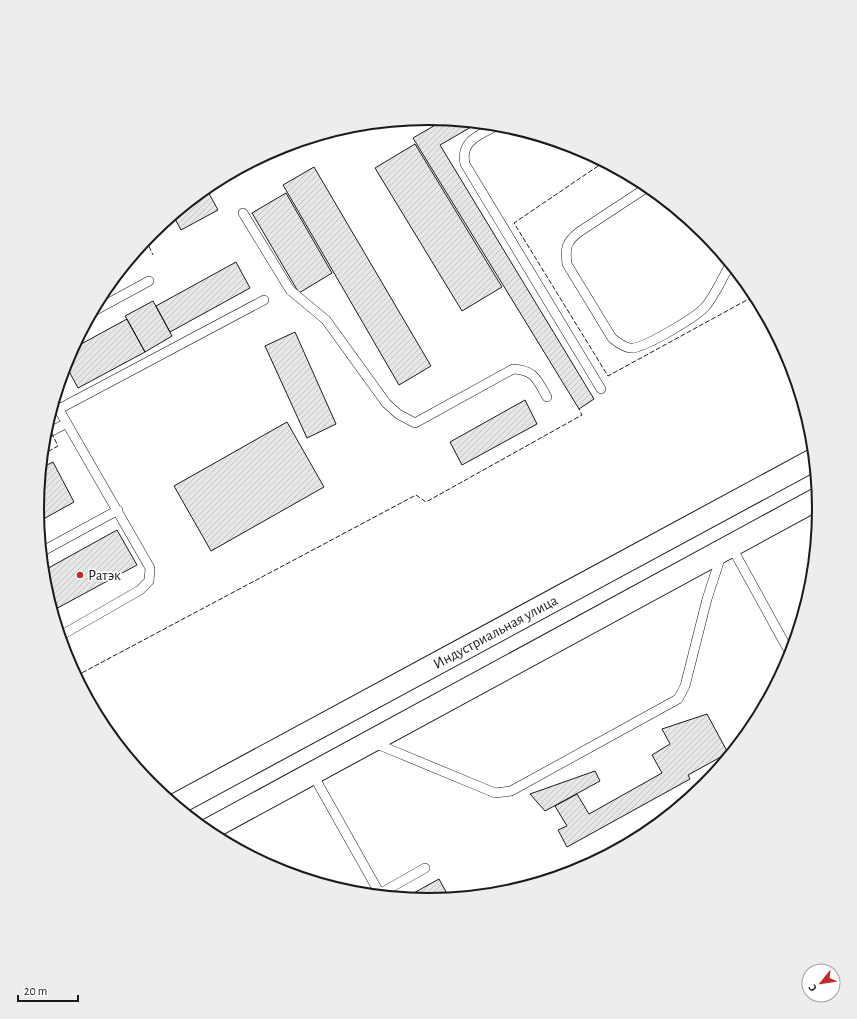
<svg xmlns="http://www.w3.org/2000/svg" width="857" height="1019" viewBox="0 0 857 1019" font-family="'Alegreya Sans',sans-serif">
<defs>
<pattern id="building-hatch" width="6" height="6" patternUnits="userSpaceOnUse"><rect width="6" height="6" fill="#e6e6e6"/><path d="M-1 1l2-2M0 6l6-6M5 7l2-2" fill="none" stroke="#c5c5c5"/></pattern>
</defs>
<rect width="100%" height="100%" fill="#fff"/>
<path fill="url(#building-hatch)" stroke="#1a1a1a" d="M444 120 478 123 440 145 594 399 579 409 413 138Z
M415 144 502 287 462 311 375 168Z
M314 167 431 366 399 385 283 185Z
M206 188 218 210 181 230 173 215Z
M286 193 332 273 299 293 252 213Z
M236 262 250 288 170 332 156 306Z
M153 301 172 336 145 352 125 316Z
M127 319 145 352 78 388 65 364 72 349Z
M295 332 336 424 307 438 265 346Z
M525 400 537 424 462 465 450 442Z
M287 422 324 487 211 551 174 486Z
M53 462 74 502 38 522 37 509 41 468Z
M117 530 137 565 52 611 44 586 43 571Z
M707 714 728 753 688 775 690 779 567 847 558 830 567 826 555 806 577 794 589 814 662 773 652 755 670 744 662 729Z
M595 771 600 781 545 811 530 794Z
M439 879 450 899 428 901 403 899Z"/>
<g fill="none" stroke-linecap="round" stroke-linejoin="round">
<g stroke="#1a1a1a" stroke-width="10">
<path id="lane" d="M498 125C480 135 460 140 465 164L601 389
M649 186 579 232C566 242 565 248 567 264L612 338C617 342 623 347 630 348 642 350 696 317 705 307 715 296 722 278 730 265
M243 213 290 290 326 320 386 403 398 414 415 423 513 369C535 370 537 380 547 397
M723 255 730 265 731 264
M92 312 149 281
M54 401 150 568 149 581 140 590 60 636
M59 409 264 300
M44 435 67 423
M731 546 791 655
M41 552 118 510
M372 742 495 793 511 791 678 699 685 686 707 599 721 556
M312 773 380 894
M376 896 425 868"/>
</g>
<g stroke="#1a1a1a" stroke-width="24">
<g id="primary">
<path id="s1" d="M175 805 815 459"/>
<path d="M206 831 819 498"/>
</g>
</g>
<use href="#lane" stroke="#fff" stroke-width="9"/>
<use href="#primary" stroke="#fff" stroke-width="22"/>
<path stroke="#1a1a1a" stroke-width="1" stroke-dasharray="5 2" stroke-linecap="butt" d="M604 162 514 223 608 376 756 295
M146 240 153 255
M42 455 58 446 47 424
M76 676 416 495 426 502 582 415 579 409
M563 876 669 816"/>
</g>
<circle fill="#c62828" stroke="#fff" stroke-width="1.5" cx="80" cy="575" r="4"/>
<g text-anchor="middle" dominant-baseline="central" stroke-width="3" stroke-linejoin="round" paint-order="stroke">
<g font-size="15" fill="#1a1a1a" stroke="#fff" text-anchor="start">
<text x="88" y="575">Ратэк</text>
</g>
<g font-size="15" fill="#1a1a1a" stroke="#fff">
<text stroke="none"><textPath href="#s1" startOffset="364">Индустриальная улица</textPath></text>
</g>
</g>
<path d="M0 0H857V1019H0ZM44 509a384 384 0 1 1 768 0a384 384 0 1 1-768 0Z" fill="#ededed" fill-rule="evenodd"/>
<path fill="none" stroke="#1a1a1a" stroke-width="2" d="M44 509a384 384 0 1 1 768 0a384 384 0 1 1-768 0Z"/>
<g transform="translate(821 983) rotate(240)"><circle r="19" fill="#ffffff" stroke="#a3a3a3"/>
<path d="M0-3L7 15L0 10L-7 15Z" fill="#c62828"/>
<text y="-6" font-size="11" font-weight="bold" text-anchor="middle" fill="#1a1a1a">С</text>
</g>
<path d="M18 995v6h60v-6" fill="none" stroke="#1a1a1a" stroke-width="2"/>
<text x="24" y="995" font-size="12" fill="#1a1a1a" stroke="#ffffff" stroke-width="3" paint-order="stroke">20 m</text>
</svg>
